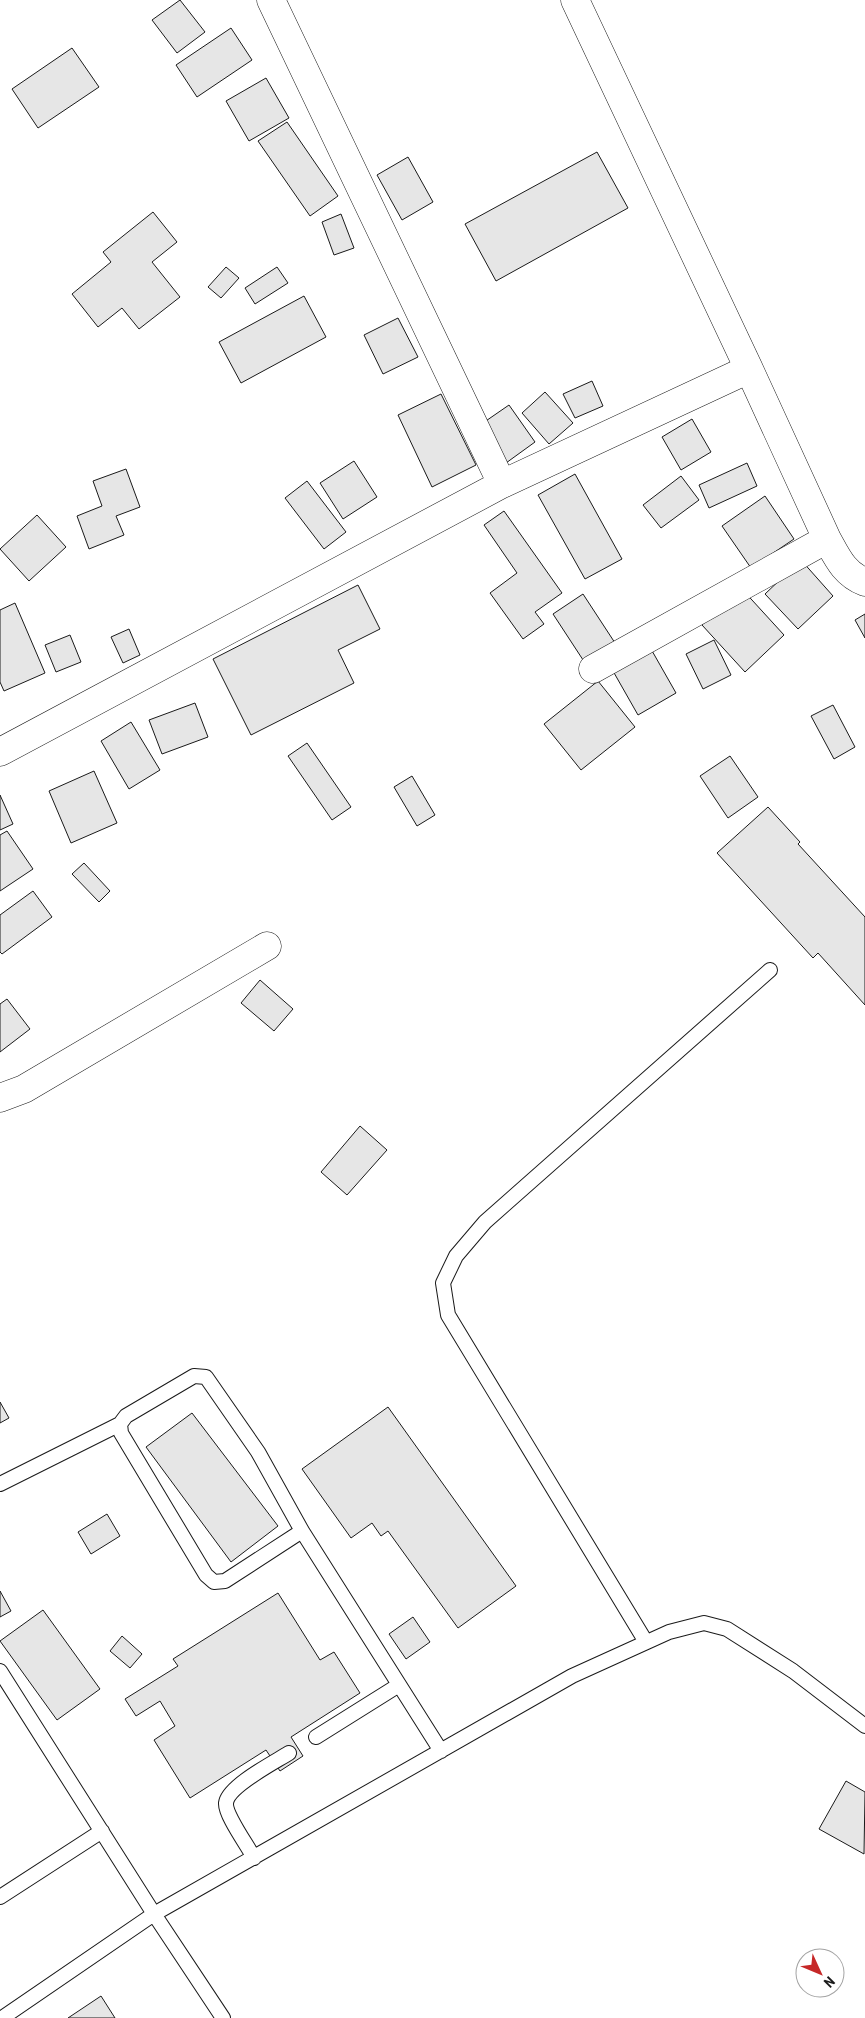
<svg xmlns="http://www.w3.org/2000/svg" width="865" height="2018" viewBox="0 0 865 2018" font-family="'Roboto Condensed',sans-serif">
<rect width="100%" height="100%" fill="#fff"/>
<path fill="#e6e6e6" stroke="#1a1a1a" d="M180 0 205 32 177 53 152 20Z
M231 28 252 60 197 97 176 65Z
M72 48 99 87 38 128 12 89Z
M266 78 289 118 249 141 226 101Z
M287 122 338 196 310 216 258 141Z
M597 152 628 208 496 281 465 224Z
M408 157 433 202 402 220 377 175Z
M153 212 177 242 152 262 180 297 139 329 122 308 98 327 72 294 111 262 103 252Z
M341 214 354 248 334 255 322 222Z
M226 267 239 278 221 298 208 287Z
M277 267 288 283 255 304 245 288Z
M304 296 326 337 241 383 219 342Z
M398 318 418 357 383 374 364 335Z
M592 381 603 406 575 418 563 394Z
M545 392 573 423 549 444 522 413Z
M441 394 476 465 432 487 398 415Z
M509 405 535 442 506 463 480 425Z
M692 419 711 452 681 470 662 437Z
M354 461 377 497 343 519 320 483Z
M747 463 757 486 709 508 699 485Z
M126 469 140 507 116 516 124 535 89 549 77 516 102 506 93 481Z
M575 474 622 559 585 579 538 495Z
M681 476 699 500 661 528 643 505Z
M307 481 346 532 324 549 285 498Z
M765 496 794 539 751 568 722 526Z
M504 511 562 593 535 612 544 624 523 639 490 593 517 573 484 525Z
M37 515 66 547 29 581 0 549Z
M801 560 833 596 798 629 765 594Z
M358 585 380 629 338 650 354 683 251 735 213 659Z
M741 588 784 635 745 672 702 625Z
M583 594 617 646 587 666 553 614Z
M15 603 45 673 4 691 0 682V610Z
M865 614V638L855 620Z
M129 629 140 655 123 663 111 637Z
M70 635 81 662 56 672 45 645Z
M714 640 731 675 703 689 686 654Z
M647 642 676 693 638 715 609 664Z
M598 681 635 727 581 770 544 724Z
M195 703 208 737 162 754 149 720Z
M833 705 855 747 834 759 811 716Z
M131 722 160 770 129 789 101 741Z
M307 743 351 807 332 820 288 756Z
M730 756 758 797 728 818 700 776Z
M94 771 117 823 71 843 49 791Z
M412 776 435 815 417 826 394 787Z
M0 795 13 824 0 830Z
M768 807 800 842 798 844 865 917V1005L818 953 813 958 717 853Z
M7 831 33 869 0 891V835Z
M84 863 110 891 99 902 72 874Z
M33 891 52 917 2 954 0 952V915Z
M260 980 293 1009 274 1031 241 1003Z
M7 999 30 1029 0 1052V1004Z
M360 1126 387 1150 347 1195 321 1172Z
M0 1402 9 1418 0 1423Z
M388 1407 516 1586 458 1628 388 1531 381 1536 372 1523 351 1538 302 1469Z
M192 1413 278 1526 231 1562 146 1447Z
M107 1514 120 1536 91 1554 78 1532Z
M0 1591 11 1611 0 1617Z
M278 1593 320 1660 334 1652 360 1693 291 1737 303 1756 280 1771 266 1750 190 1798 154 1740 175 1726 160 1701 136 1716 125 1699 178 1666 173 1659Z
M43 1610 100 1689 57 1720 0 1641Z
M413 1617 430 1642 406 1659 389 1634Z
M122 1636 142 1654 130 1668 110 1651Z
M846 1781 865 1792 864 1854 819 1829Z
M101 1996 115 2018H68Z"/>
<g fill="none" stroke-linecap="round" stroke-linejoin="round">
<g stroke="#1a1a1a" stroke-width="16">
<path id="service" d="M120 1424 121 1433 206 1575 214 1582 225 1581 302 1531
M0 1484 120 1424 126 1416 194 1376 206 1377 258 1452 302 1531 441 1751
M646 1642 448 1315 443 1283 456 1256 485 1222 770 970
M0 1671 154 1914 223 2018
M316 1737 399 1685
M254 1858C248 1846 225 1815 226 1803 228 1786 275 1762 289 1753
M0 1897 102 1831
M2 2018 154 1914 572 1676 669 1632 704 1623 727 1629 793 1671 865 1726"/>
</g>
<g stroke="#1a1a1a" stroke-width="29">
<path id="minor" d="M271 0 502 484
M575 0 749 369
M593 669 827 539
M0 752 502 484 749 369 827 539C837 557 844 574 865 582
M0 1098 24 1089 267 946"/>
</g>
<use href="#service" stroke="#fff" stroke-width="14"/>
<use href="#minor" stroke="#fff" stroke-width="28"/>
</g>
<g transform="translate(820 1973) rotate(134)"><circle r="24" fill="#ffffff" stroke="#a3a3a3"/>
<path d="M0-4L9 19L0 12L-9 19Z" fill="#c62828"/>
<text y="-8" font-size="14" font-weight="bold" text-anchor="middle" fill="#1a1a1a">N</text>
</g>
</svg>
